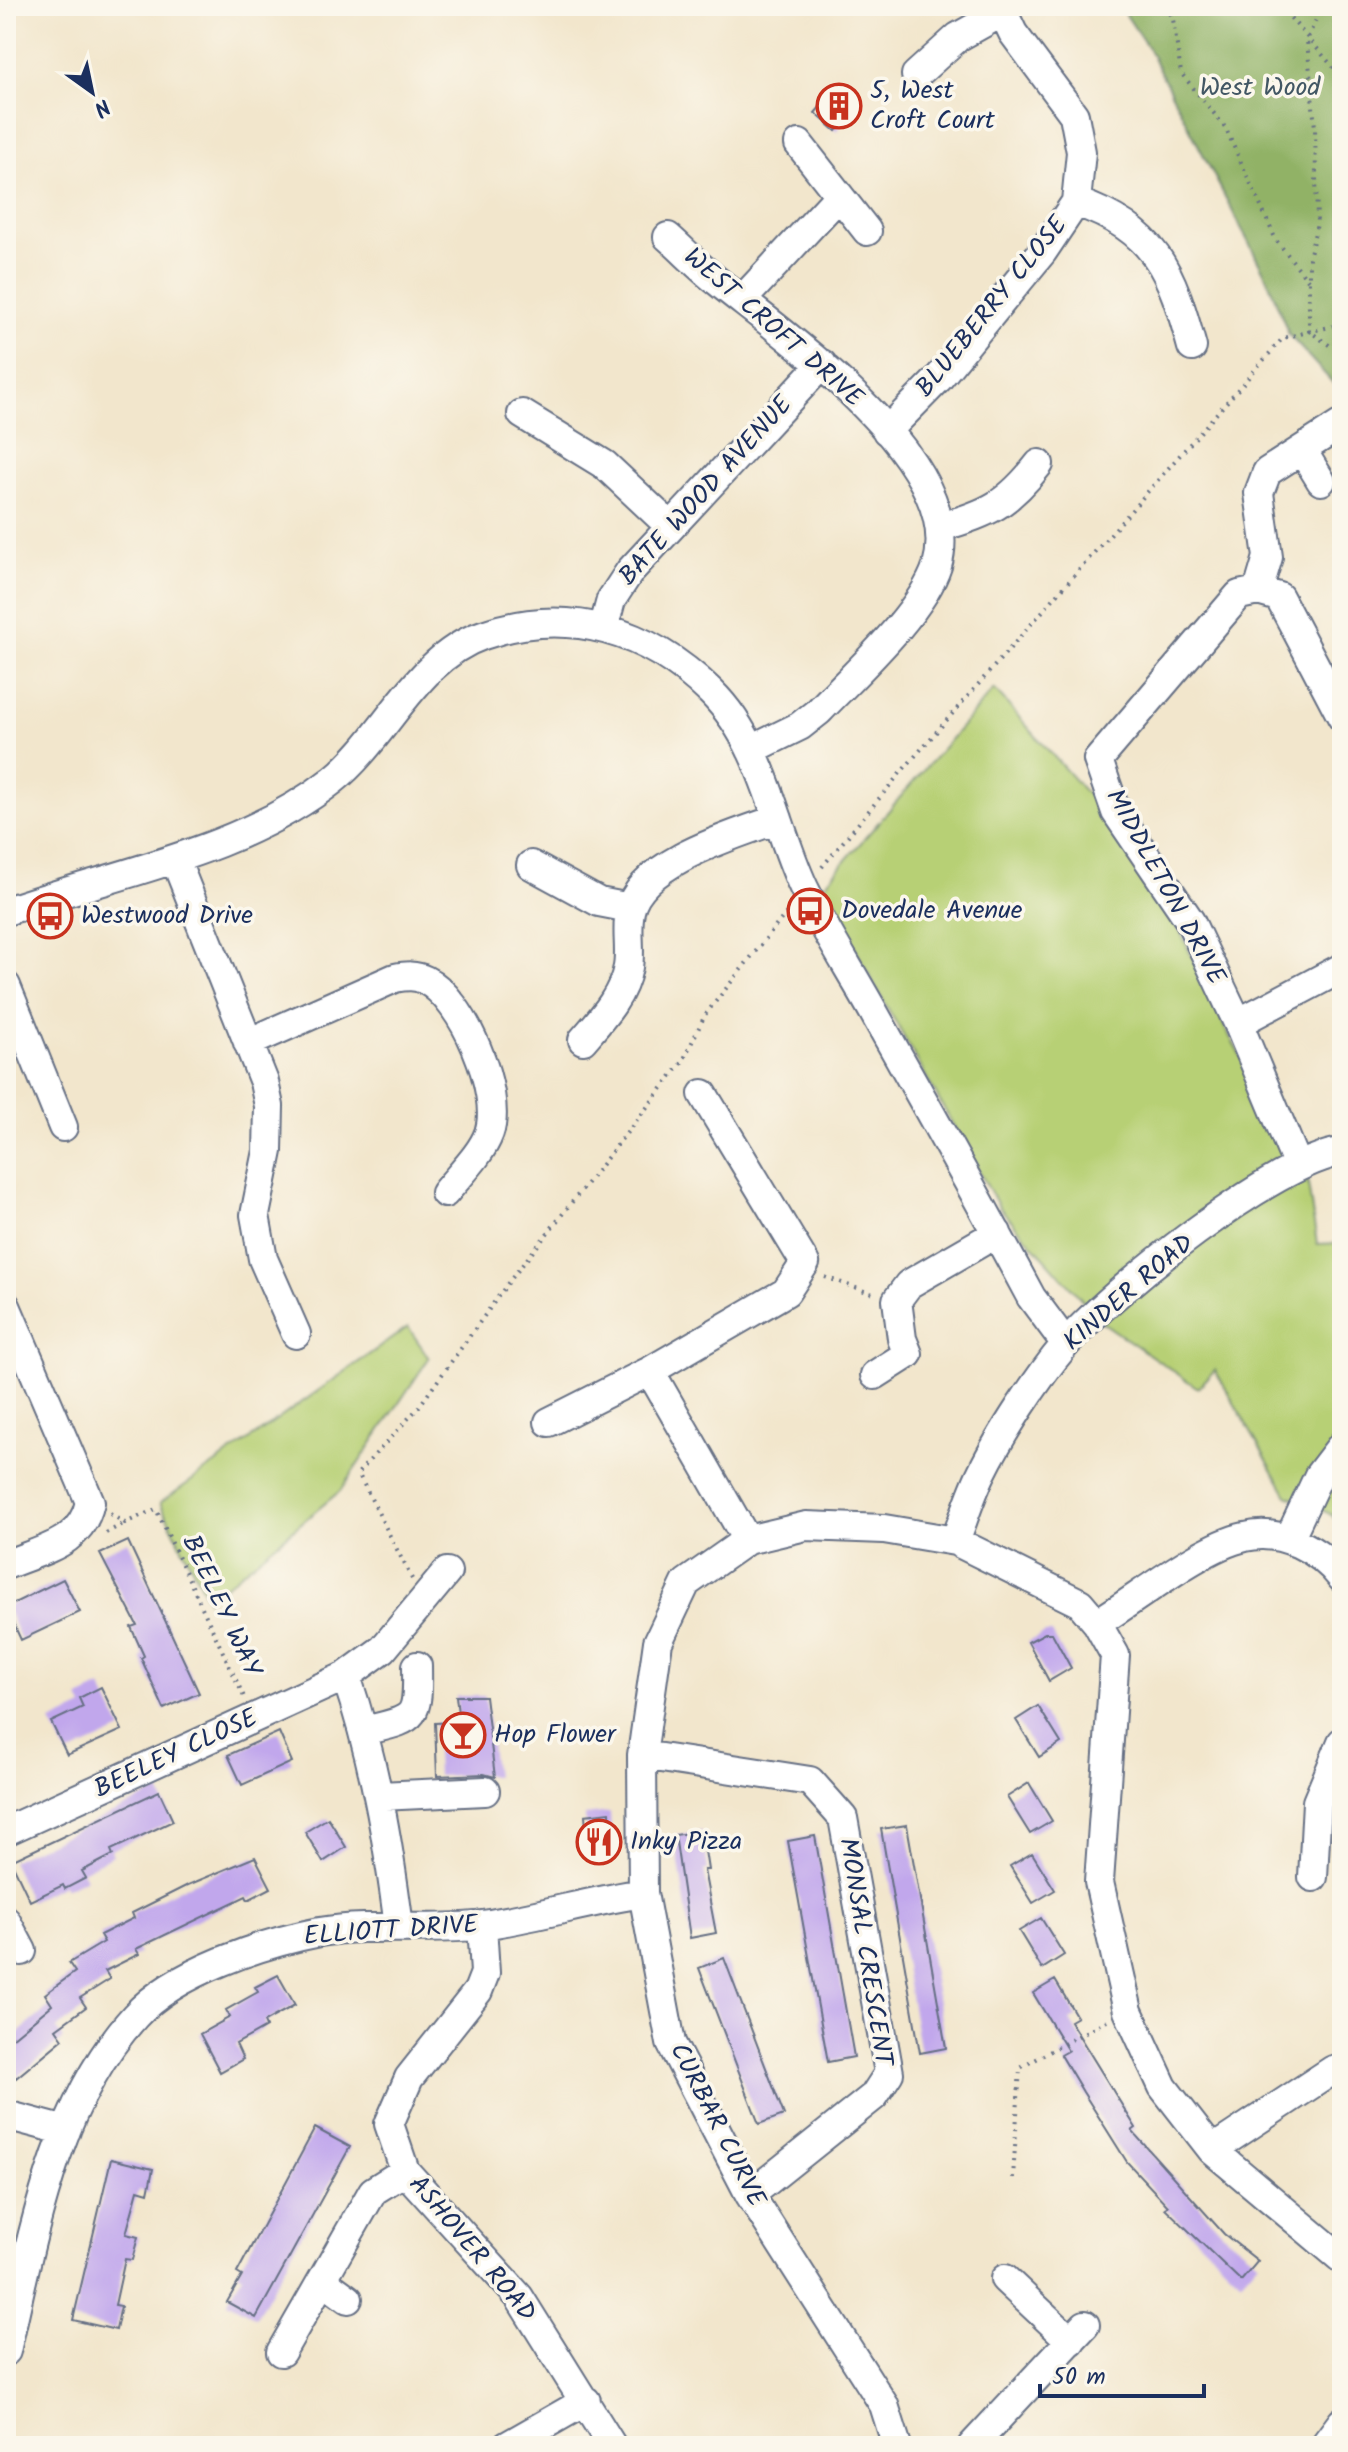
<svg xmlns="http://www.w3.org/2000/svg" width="1348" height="2452" viewBox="0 0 1348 2452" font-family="Kalam,sans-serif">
<rect width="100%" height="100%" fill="#fbf7ec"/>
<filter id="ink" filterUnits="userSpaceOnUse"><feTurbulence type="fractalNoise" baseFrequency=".0125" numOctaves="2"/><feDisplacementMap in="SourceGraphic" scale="16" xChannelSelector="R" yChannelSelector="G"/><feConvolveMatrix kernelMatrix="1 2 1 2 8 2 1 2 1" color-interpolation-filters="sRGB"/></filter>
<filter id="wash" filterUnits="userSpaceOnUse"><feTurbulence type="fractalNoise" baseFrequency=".006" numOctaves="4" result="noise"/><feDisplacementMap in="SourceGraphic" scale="32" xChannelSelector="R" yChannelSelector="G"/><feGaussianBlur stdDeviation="1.8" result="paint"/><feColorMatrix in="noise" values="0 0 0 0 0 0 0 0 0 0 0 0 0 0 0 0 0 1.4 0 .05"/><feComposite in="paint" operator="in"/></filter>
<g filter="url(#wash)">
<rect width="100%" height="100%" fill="#f2e6cc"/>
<path fill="#b7d075" stroke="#69806a" stroke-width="2" d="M994 689 1103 812 1180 931 1225 1028 1306 1171 1317 1244 1342 1243V1530L1333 1515 1287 1495 1215 1370 1198 1388 1102 1322 999 1207 863 964 825 884Z
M408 1327 429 1358 340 1491 208 1600 160 1503Z"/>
<path fill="#91b266" stroke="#567062" stroke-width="2" d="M1120 6H1342V393L1289 335 1267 278 1148 48Z"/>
<g id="blocks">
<path fill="#c1a7ec" d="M836 89 857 108 836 131 815 113Z
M128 1541 199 1693 164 1709 141 1658 144 1656 131 1627 137 1625 100 1554Z
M63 1579 80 1612 21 1640 6 1607Z
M1045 1633H1052L1071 1668 1049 1681 1028 1642Z
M101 1687 122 1730 67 1755 51 1722 83 1707 79 1698Z
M456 1696H485L495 1777 484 1774 437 1776 435 1723 459 1722Z
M1038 1706 1061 1743 1039 1757 1016 1720Z
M279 1732 292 1762 242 1785 228 1755Z
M1029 1783 1052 1821 1030 1834 1007 1797Z
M159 1791 173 1821 111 1850 113 1855 82 1871 86 1878 65 1889 63 1885 30 1901 11 1861Z
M610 1812 612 1852 588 1854 585 1815Z
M328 1818 346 1847 323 1862 305 1832Z
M907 1825 946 2048 920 2053 881 1829Z
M702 1831 708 1870H704L716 1933 690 1938 675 1835Z
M815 1836 854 2057 828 2062 788 1841Z
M1032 1853 1055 1890 1033 1903 1010 1866Z
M255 1857 271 1888 248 1900 246 1896 136 1949 139 1954 105 1971 110 1979 80 1998 86 2007 56 2029 63 2039 16 2078 6 2064V2043L52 2005 45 1994 75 1972 69 1963 104 1942 100 1935 134 1918 132 1913 188 1885Z
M1041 1918 1064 1955 1042 1969 1019 1931Z
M724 1958 784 2115 759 2124 699 1968Z
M278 1975 295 2005 264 2022 266 2027 236 2044 243 2059 220 2072 200 2034 230 2017 226 2010 258 1992 255 1987Z
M1055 1980 1077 2017 1070 2021 1136 2128 1132 2131 1224 2234 1258 2261 1241 2281 1165 2208 1168 2206 1127 2162 1083 2092 1061 2055 1068 2051 1033 1993Z
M315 2128 350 2147 256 2318 227 2302 242 2276 237 2273Z
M111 2159 153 2169 148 2193 138 2190 126 2234 138 2237 132 2260 125 2259 115 2305 121 2306 116 2330 73 2320Z"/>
</g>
</g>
<g filter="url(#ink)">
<use href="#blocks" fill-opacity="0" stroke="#666f84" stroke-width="2"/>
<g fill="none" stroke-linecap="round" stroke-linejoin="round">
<g stroke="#666f84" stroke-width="32">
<path id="minor" d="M916 75 958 37 1001 13
M799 144 867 231
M1076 202C1156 230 1171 270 1192 347
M668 237C684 251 700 268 717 281 786 337 968 462 937 566 922 613 854 674 819 711L800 726 751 750
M742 300 837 198
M522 414 605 465 670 526
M887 431 938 379 1043 251 1076 202 1081 152 1074 115 1013 33 1000 6
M1302 450 1321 481
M940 527C988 514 1008 504 1039 464
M1258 591 1268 557 1259 493 1267 472 1340 425
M604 626 611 600 630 571 822 364
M175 859 264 1082 269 1106 268 1151 255 1215 263 1259 296 1334
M531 865 599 902 630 908
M6 911C115 873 240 853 333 780 386 738 416 658 483 635 569 605 649 631 711 692 764 744 774 824 804 888 826 933 854 976 878 1020 930 1112 981 1204 1031 1297L1066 1344
M6 986 63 1127
M1238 1023 1342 968
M583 1040C602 1018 623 996 628 967 631 949 626 929 630 911 639 862 737 834 778 819
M248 1043 395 978C406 976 415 975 425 980 463 998 503 1093 489 1133 481 1155 459 1175 445 1193
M1297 1164 1238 1023 1190 921 1116 812 1098 760 1239 595 1258 591 1279 597 1342 717
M6 1306 90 1502C81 1545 42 1549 6 1565
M650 1371 747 1540
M875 1375 908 1354 902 1339 897 1300 909 1284 997 1233
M549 1422 650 1371 786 1292 805 1263 703 1094
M1289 1539 1319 1475 1342 1445
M955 1541C964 1518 971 1494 982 1472 1000 1435 1038 1377 1065 1345 1109 1293 1277 1159 1342 1152
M1097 1623C1137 1599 1202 1546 1245 1537 1281 1528 1320 1550 1342 1578
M346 1676C374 1759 388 1840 399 1927
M364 1731C416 1718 418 1721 417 1666
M642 1755 810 1781 843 1818 889 2073 874 2096 750 2195
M380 1796 485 1791
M6 1831 346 1676 383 1649 447 1572
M1313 1877 1317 1802 1342 1742
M6 1921 22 1951
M482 1925 485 1973 478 1991 409 2078 389 2124 405 2171 519 2297 612 2446
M6 2115 66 2131
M1212 2150 1333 2070
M1005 2279 1071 2341
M322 2280 348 2299
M6 2351C32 2238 54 2105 135 2016 175 1972 263 1943 320 1932 374 1923 430 1932 483 1925 537 1917 590 1901 643 1893
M281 2352 373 2191 405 2171
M507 2446 586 2401
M897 2446 884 2405 750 2195 671 2043 643 1893 642 1755 658 1642 686 1583 747 1540 806 1526 884 1529 955 1541 1080 1603 1097 1623 1115 1655 1099 1882 1128 2011 1163 2087 1212 2150 1342 2259
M972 2446 1085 2325
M1324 2446 1342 2422"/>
</g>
<path stroke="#666f84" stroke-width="4" stroke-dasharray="2 6" stroke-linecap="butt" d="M1167 6 1173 19 1181 73 1225 127 1276 240 1308 280
M1280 6 1342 77
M1322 6 1307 40 1315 128 1317 224 1309 258V331L1342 354
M822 867 902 771 1283 338 1342 324
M825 1277 873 1294
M110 1514 125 1523 156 1509 244 1697
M106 1533 125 1523
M412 1579 358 1473 418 1408 508 1283 682 1063 705 1015 787 912
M1013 2178 1020 2068 1107 2020"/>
<use href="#minor" stroke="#fff" stroke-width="28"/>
</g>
</g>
<defs>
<g id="building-ring" transform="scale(2.3)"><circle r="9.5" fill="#fbf7ec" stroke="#c8321e" stroke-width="1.5"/><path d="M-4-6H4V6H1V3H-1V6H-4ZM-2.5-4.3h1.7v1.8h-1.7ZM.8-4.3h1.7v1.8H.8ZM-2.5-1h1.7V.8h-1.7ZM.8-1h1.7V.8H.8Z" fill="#c8321e"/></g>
<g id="bus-ring" transform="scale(2.3)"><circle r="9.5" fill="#fbf7ec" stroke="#c8321e" stroke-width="1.5"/><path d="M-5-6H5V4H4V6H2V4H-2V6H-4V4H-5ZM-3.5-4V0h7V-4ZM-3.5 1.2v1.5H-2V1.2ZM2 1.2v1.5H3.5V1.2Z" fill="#c8321e"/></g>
<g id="bar-ring" transform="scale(2.3)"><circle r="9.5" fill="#fbf7ec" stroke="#c8321e" stroke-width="1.5"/><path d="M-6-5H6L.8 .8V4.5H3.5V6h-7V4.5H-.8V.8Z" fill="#c8321e"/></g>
<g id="restaurant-ring" transform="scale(2.3)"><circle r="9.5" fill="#fbf7ec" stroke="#c8321e" stroke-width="1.5"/><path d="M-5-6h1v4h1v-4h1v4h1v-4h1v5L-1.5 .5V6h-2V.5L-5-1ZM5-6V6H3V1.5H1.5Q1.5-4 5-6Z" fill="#c8321e"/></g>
</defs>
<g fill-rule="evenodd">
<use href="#building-ring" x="839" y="106"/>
<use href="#bus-ring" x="810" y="911"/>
<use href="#bus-ring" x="50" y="916"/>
<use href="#bar-ring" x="463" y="1735"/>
<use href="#restaurant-ring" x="599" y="1842"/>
</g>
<g text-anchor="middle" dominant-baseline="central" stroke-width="7" stroke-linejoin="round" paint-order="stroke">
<g font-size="26" fill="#425764" stroke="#fbf7ec">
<text x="1260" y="88">West Wood</text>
</g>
<g font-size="26" fill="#1b2f5e" stroke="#fbf7ec" text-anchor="start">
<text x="870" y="91">5, West<tspan x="870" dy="30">Croft Court</tspan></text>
<text x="841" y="911">Dovedale Avenue</text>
<text x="81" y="916">Westwood Drive</text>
<text x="494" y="1735">Hop Flower</text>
<text x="630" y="1842">Inky Pizza</text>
</g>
<g font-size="26" fill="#1b2f5e" stroke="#fbf7ec">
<text transform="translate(992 307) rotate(-51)">BLUEBERRY CLOSE</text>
<text transform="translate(773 328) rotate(41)">WEST CROFT DRIVE</text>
<text transform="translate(706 491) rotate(-48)">BATE WOOD AVENUE</text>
<text transform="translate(1165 887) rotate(61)">MIDDLETON DRIVE</text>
<text transform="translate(1129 1293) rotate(-41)">KINDER ROAD</text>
<text transform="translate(221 1606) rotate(65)">BEELEY WAY</text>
<text transform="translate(176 1754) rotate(-25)">BEELEY CLOSE</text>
<text transform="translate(391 1931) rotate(-4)">ELLIOTT DRIVE</text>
<text transform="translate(865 1952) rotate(81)">MONSAL CRESCENT</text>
<text transform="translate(717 2125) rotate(63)">CURBAR CURVE</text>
<text transform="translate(472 2249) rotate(50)">ASHOVER ROAD</text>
</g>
</g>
<rect width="1348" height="2452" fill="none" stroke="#fbf7ec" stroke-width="32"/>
<g transform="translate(92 92) rotate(147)" stroke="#fbf7ec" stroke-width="6" paint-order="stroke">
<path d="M0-6L14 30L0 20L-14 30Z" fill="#1b2f5e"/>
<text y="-12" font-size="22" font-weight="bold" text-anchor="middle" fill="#1b2f5e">N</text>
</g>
<path d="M1040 2384v12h164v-12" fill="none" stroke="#1b2f5e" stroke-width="4"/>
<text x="1052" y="2384" font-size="24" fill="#1b2f5e" stroke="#fbf7ec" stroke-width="6" paint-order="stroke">50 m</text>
</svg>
